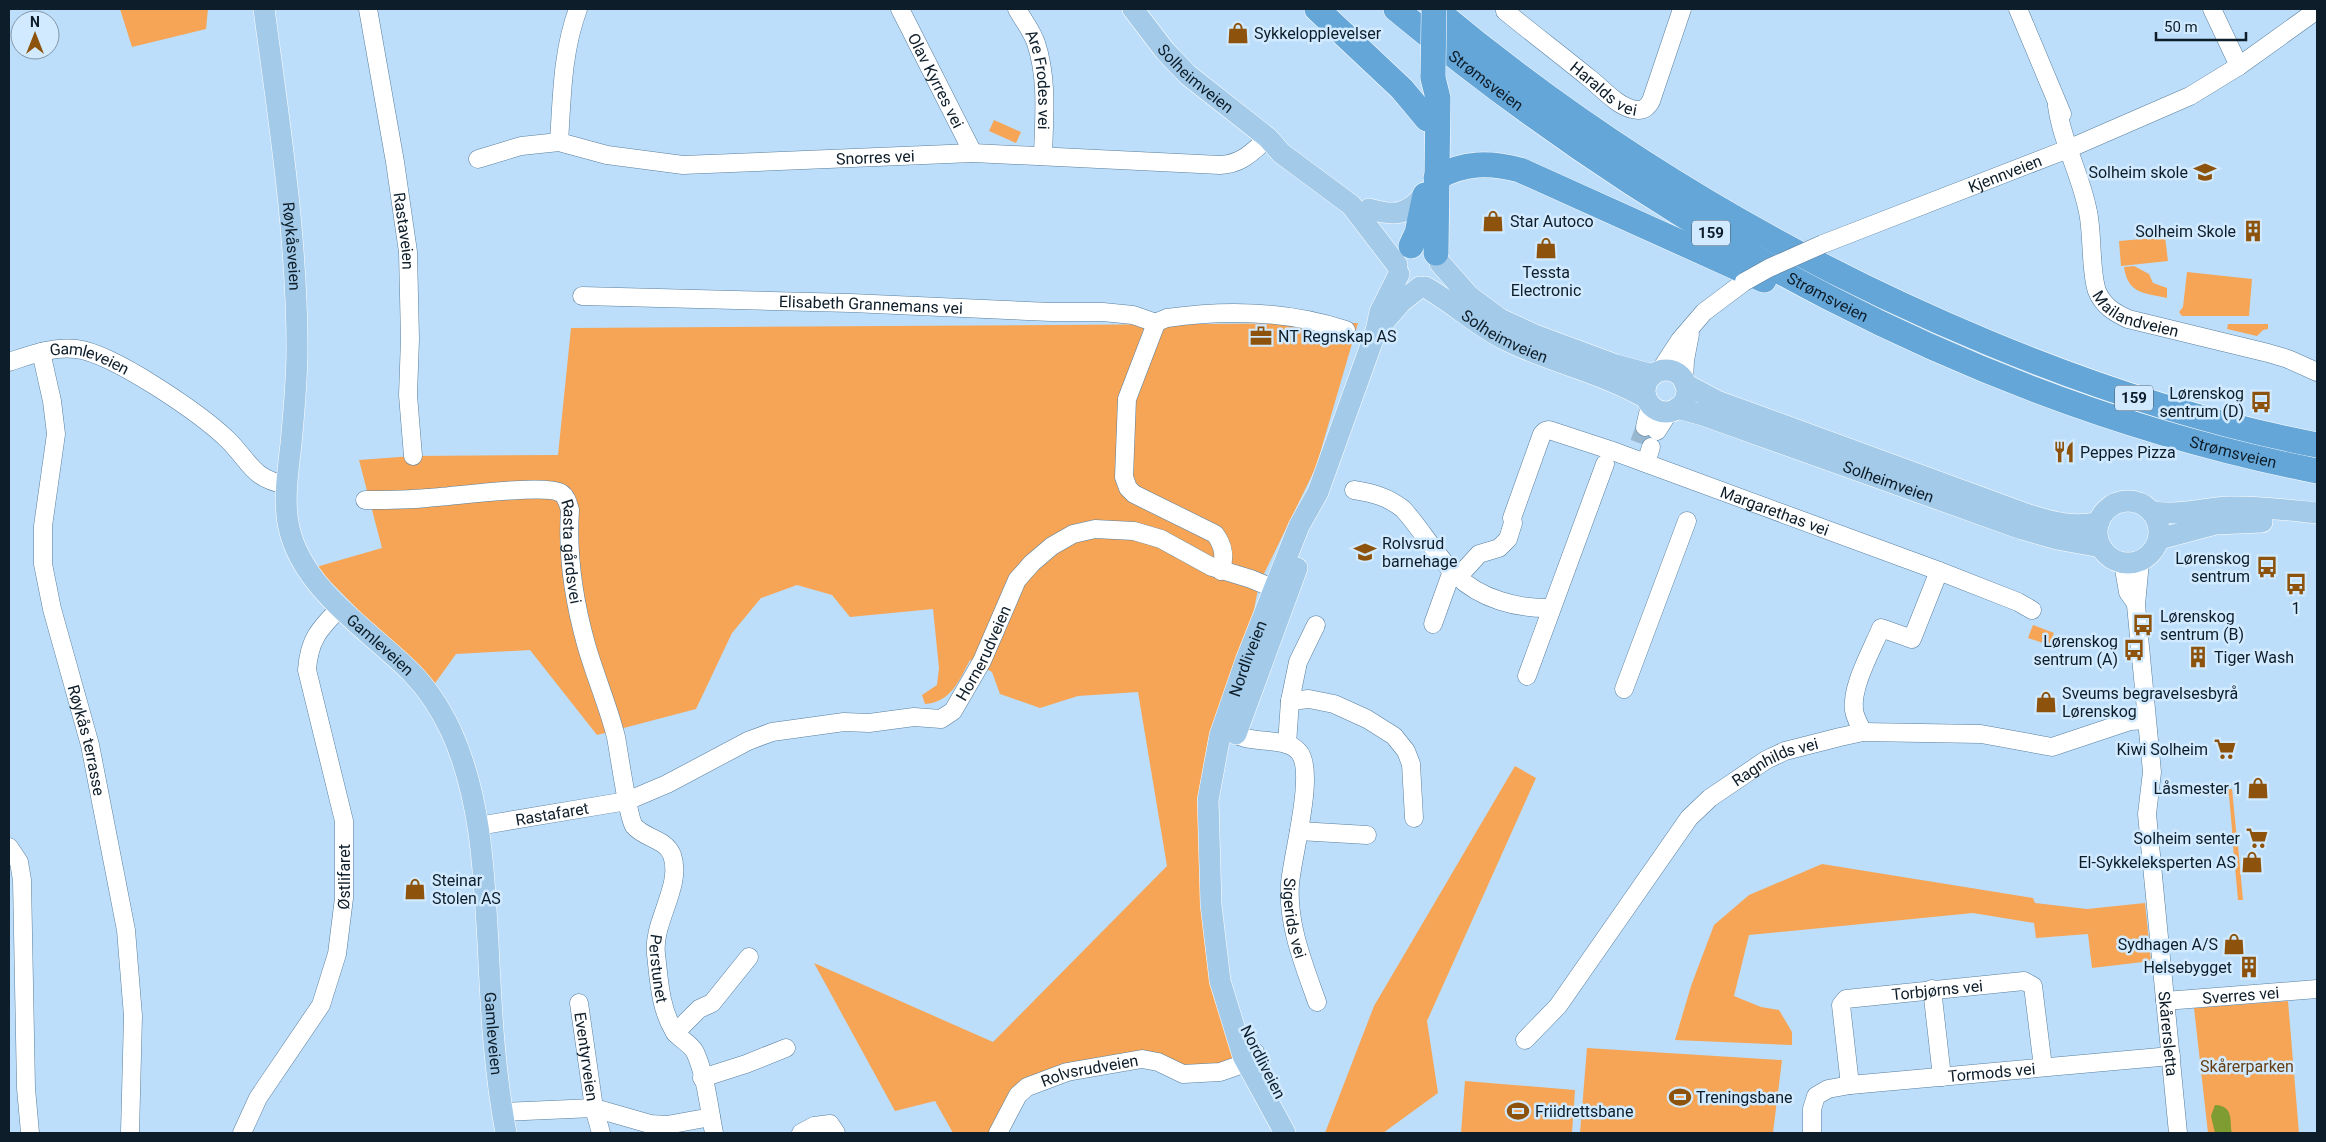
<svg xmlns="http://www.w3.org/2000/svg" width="2326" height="1142" viewBox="0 0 2326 1142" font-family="Roboto,sans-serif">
<rect width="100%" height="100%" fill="#bddefa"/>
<path fill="#f5a555" d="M120 9H208L206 29 132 47Z
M994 120 1021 132 1016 143 989 131Z
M2165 237 2168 261 2121 266 2119 241Z
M2134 266 2149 274 2153 283 2167 288V298C2144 293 2128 294 2124 267Z
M2187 272 2252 279 2249 316H2182L2179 312 2183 307Z
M1358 323 1316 467 1259 584 1230 732 1214 793 1212 907 1250 1056 1197 1073 1158 1062 1027 1087 998 1133H953L935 1101 895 1111 814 963 993 1042 1167 866 1138 692 1078 696 1040 708 1000 694 992 672 970 660C959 681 951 702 925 704L922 695 937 685 939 668 933 609 850 617 832 595 797 585 761 598 732 633 696 709 597 735 530 650 456 654 433 686 316 567 382 548 359 460 413 456 558 455 571 328Z
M2228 324H2268V329L2263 330 2257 336 2227 329Z
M2033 625 2054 633 2049 645 2028 638Z
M1515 766 1536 778 1427 1021 1438 1093 1383 1133H1325L1374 1006Z
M2232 789 2237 840 2233 841 2229 795 2202 796V791Z
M2233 845H2238L2243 900H2238Z
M1822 864 2033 898 2035 903 2087 909 2145 903 2151 961 2092 968 2088 934 2036 938 2034 923 1973 913 1749 935 1734 996 1761 1007 1779 1010 1792 1032V1045L1675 1040 1691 986 1714 925 1749 895Z
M2288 1001 2299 1133H2208L2194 1008Z
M1587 1048 1782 1060 1773 1133H1580Z
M1465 1081 1575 1090 1572 1133H1461Z"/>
<path fill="#7f9c33" d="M2215 1105C2235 1106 2229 1122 2232 1133H2215L2211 1116Z"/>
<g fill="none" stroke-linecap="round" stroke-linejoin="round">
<path stroke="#9ab7d0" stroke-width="18" stroke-dasharray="18 9" stroke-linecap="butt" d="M1639 443 1645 427"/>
<g stroke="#587f9e" stroke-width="19">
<g id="minor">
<path id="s1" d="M368 9 395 162 408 252 410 339 408 395 413 456"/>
<path id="s2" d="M900 9 973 153"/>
<path id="s3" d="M1017 9C1023 20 1032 31 1036 43 1048 79 1044 118 1043 156"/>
<path d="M2018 9 2062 114"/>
<path d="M2212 9 2239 66"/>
<path id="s4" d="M1505 11C1533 34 1561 55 1589 78 1602 88 1616 105 1632 109 1642 112 1647 108 1651 101L1682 9"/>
<path id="s5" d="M2057 106C2062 142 2081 175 2088 212 2093 235 2090 271 2097 291 2103 306 2115 313 2128 319L2268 353 2288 359 2317 372"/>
<path d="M559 142C562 97 562 52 578 9"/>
<path id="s6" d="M478 159 521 146 559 142 607 155 683 165 973 153 1220 165C1242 164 1252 152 1268 138"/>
<path id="s7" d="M1823 244 2068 149 2190 96 2239 66 2317 10"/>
<path id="s8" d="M582 296 851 303 1051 312H1103L1133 315 1156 323"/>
<path id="s9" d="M41 352 52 401 56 434 43 526V564L52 609 90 745 126 930 133 1016 130 1133"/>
<path id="s10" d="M9 362C30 355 53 346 76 349 113 353 201 414 228 440 251 463 252 479 287 485"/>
<path d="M1659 372 1680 340 1704 312 1744 282"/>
<path d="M1684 381 1685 360 1690 334"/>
<path d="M1645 427 1650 405"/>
<path d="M1657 431 1669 412"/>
<path d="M1646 463 1651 447"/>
<path d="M1354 490C1373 493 1388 497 1403 509 1422 530 1436 556 1456 575 1480 599 1518 609 1551 608"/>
<path id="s11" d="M365 500C386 500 407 500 427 498 451 497 545 483 561 493 567 497 568 504 570 510 567 554 574 601 586 644 595 676 608 705 616 737 619 753 628 817 634 826 645 839 665 838 672 855 683 886 652 922 656 954 659 980 660 1008 674 1031 679 1039 690 1043 695 1052 706 1076 709 1108 714 1133"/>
<path id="s12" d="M2140 561 2136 605 2152 772 2147 814 2178 1133"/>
<path d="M2123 563 2128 592 2135 602"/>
<path d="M1221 571C1225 557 1224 546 1215 534L1134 494 1128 488 1124 477 1127 399 1155 326 1157 322 1167 318C1228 309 1288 311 1346 330"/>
<path id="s13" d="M1458 577 1479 554 1499 548 1508 539 1513 523 1512 518 1542 434 1545 431 1549 430 1610 450 1939 571 2018 602 2032 610"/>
<path d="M1433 624 1452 571"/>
<path d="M1527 676 1605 464"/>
<path d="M1624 689 1687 521"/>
<path d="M1290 701 1309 699 1334 704 1367 719 1394 736 1406 751 1411 764 1414 818"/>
<path id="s14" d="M1225 728C1248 748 1284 734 1299 752 1316 772 1292 856 1290 884 1287 924 1304 965 1317 1002"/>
<path d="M1863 732C1860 726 1855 718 1854 710 1851 686 1872 650 1881 628L1912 639 1939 571"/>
<path d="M1287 744 1290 701 1298 662 1316 625"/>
<path id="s15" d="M478 826 627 801 667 784 748 741 772 732 844 722 869 723 914 717 941 719 953 711 982 661 1017 580 1032 563 1052 546 1073 534 1095 529 1134 531 1161 539 1212 567 1251 579 1285 593"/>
<path d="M1299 831 1367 835"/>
<path d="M9 847 19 862 22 880 26 1088 30 1133"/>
<path d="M1932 989 1942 1077"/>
<path id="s16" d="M2165 1001 2317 989"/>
<path id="s17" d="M579 1003 594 1108 601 1133"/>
<path d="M675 1033 699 1009 712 1003 749 957"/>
<path id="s18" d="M1525 1040 1558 1006 1689 818 1710 798 1766 760 1785 751 1840 737 1863 732 1981 734 2052 747 2130 721 2146 720"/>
<path d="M702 1078 746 1064 786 1048"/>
<path id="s19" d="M1850 1085 1841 1005 1846 999 2024 981 2033 986 2043 1067"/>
<path d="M502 1112 594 1108 650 1124 667 1125 711 1117"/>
<path id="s20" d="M242 1133 258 1098 321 1005 337 954 344 898V821L307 670C309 640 319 629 340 608"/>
<path d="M801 1133 814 1126 830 1124 836 1133"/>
<path id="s21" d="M998 1133 1018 1095 1027 1087 1067 1072 1142 1059 1158 1062 1183 1074 1220 1072 1246 1063 1255 1052"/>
<path id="s22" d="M1812 1133V1109L1816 1096 1828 1089 1850 1085 2171 1056"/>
</g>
</g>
<g stroke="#fff" stroke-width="22">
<g id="major">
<path id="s23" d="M264 9C279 121 297 235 297 348 297 381 294 412 291 444 288 471 283 501 289 528 303 590 369 630 411 672 428 689 441 710 451 731 481 797 484 872 488 943 491 1006 494 1070 506 1133"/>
<path id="s24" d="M1133 9 1165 51 1188 75 1268 138 1281 153 1351 205 1397 265"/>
<path d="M1369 209C1394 216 1408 216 1425 193"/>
<path d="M1440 263 1469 296 1500 319 1535 335 1616 365 1653 375"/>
<path id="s25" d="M1425 287C1454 303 1478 327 1508 341 1553 363 1603 373 1646 398"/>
<path d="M1381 325 1401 302 1420 287"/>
<circle cx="1666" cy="391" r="21"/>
<path d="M1685 384 1717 401 2029 515C2052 522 2075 529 2099 522"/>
<path id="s26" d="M1677 408 1703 415 2022 529 2057 539 2101 547"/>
<circle cx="2128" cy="532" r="31"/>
<path d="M2153 512C2179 516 2203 508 2229 507 2258 506 2288 510 2317 513"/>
<path d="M2159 539 2215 524 2262 522"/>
<path d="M1236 734 1297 568"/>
<path id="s27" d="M1285 1133 1243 1056 1220 981 1211 905 1208 800 1220 735 1246 660 1299 526 1318 492 1376 331 1380 312 1399 274"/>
</g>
</g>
<g stroke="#fff" stroke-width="26">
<g id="highway">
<path d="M1317 9 1402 89 1427 119"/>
<path id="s28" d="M1396 9C1663 230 1975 403 2317 471"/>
<path d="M1435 9C1601 148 1789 260 1989 343 2095 387 2204 423 2317 445"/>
<path d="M1433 78 1438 98 1436 253"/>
<path d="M1436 178C1464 162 1490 162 1520 170L1764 280"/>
<path d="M1411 246 1417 233 1425 195"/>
</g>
</g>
<use href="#minor" stroke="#fff" stroke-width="18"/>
<use href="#major" stroke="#a3cae8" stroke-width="21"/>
<use href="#highway" stroke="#65a6d8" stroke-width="25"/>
<g stroke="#587f9e" stroke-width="19" stroke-linecap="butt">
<path id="minor-bridge" d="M1744 282 1769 268 1823 244"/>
</g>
<g stroke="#fff" stroke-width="26" stroke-linecap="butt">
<path id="highway-bridge" d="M1433 75 1434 9"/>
</g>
<use href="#minor-bridge" stroke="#fff" stroke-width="18"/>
<use href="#highway-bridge" stroke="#65a6d8" stroke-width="25"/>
</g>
<defs>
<g id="shop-bare" transform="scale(1.725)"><path d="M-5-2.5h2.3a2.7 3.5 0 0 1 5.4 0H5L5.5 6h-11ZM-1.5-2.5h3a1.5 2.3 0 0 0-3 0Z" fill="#8d530d" stroke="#d1eaff" stroke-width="2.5" paint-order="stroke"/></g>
<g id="school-bare" transform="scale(1.725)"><path d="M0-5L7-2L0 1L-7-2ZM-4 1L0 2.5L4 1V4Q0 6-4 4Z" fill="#8d530d" stroke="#d1eaff" stroke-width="2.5" paint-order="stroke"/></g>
<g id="building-bare" transform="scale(1.725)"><path d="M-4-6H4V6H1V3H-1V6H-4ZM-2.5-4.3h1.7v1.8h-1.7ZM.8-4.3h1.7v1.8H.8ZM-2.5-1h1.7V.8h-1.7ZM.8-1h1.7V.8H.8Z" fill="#8d530d" stroke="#d1eaff" stroke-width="2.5" paint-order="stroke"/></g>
<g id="office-bare" transform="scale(1.725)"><path d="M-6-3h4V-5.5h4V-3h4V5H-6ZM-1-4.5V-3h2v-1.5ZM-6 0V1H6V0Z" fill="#8d530d" stroke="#d1eaff" stroke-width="2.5" paint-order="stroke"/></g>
<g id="bus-bare" transform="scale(1.725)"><path d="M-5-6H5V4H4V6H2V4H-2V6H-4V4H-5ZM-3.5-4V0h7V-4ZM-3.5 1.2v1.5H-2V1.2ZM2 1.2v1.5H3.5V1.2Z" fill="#8d530d" stroke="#d1eaff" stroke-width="2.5" paint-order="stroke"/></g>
<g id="restaurant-bare" transform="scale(1.725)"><path d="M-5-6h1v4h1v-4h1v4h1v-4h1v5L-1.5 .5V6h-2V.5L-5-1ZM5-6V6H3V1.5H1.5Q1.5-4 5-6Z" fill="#8d530d" stroke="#d1eaff" stroke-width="2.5" paint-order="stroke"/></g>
<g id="supermarket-bare" transform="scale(1.725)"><path d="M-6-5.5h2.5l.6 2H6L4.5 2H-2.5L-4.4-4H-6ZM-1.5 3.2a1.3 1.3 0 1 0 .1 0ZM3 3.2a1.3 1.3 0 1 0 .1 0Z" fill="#8d530d" stroke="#d1eaff" stroke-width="2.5" paint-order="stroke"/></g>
<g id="stadium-bare" transform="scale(1.725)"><path d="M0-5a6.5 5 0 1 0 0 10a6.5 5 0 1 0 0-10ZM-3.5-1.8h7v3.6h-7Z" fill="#8d530d" stroke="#d1eaff" stroke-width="2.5" paint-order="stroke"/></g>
</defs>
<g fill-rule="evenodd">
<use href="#shop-bare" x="1238" y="33"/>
<use href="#school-bare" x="2205" y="172"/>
<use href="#shop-bare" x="1493" y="221"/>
<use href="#building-bare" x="2253" y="231"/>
<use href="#shop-bare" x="1546" y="248"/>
<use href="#office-bare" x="1261" y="336"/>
<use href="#bus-bare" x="2261" y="402"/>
<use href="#restaurant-bare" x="2064" y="452"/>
<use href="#school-bare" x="1365" y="552"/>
<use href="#bus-bare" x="2267" y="567"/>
<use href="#bus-bare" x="2296" y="584"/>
<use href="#bus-bare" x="2143" y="625"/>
<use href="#bus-bare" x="2134" y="650"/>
<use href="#building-bare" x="2198" y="657"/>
<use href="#shop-bare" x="2046" y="702"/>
<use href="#supermarket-bare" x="2225" y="749"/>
<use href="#shop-bare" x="2258" y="788"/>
<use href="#supermarket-bare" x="2257" y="838"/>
<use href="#shop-bare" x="2252" y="862"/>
<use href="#shop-bare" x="415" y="889"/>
<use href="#shop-bare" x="2234" y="944"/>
<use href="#building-bare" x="2249" y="967"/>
<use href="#stadium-bare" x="1680" y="1097"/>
<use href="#stadium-bare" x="1518" y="1111"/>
</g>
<g text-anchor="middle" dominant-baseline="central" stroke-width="5" stroke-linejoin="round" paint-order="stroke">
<g fill="#d1eaff" stroke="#485a69" stroke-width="1">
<rect x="1692" y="220.5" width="38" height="25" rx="4"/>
<rect x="2115" y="385.5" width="38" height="25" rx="4"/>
</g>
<g font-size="15" font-weight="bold" fill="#0d1d29">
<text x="1711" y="233">159</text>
<text x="2134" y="398">159</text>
</g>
<g font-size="16" fill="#0d1d29" stroke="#d1eaff" text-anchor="start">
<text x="1254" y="33">Sykkelopplevelser</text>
<text x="2188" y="172" text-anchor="end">Solheim skole</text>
<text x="1510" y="221">Star Autoco</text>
<text x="2236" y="231" text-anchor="end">Solheim Skole</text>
<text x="1546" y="272" text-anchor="middle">Tessta<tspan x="1546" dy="18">Electronic</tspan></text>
<text x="1278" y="336">NT Regnskap AS</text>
<text x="2244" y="393" text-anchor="end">Lørenskog<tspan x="2244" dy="18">sentrum (D)</tspan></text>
<text x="2080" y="452">Peppes Pizza</text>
<text x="1382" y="543">Rolvsrud<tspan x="1382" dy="18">barnehage</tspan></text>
<text x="2250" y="558" text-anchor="end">Lørenskog<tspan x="2250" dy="18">sentrum</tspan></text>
<text x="2296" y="608" text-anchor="middle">1</text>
<text x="2160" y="616">Lørenskog<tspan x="2160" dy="18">sentrum (B)</tspan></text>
<text x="2118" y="641" text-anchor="end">Lørenskog<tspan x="2118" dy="18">sentrum (A)</tspan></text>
<text x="2214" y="657">Tiger Wash</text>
<text x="2062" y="693">Sveums begravelsesbyrå<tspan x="2062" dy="18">Lørenskog</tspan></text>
<text x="2208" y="749" text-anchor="end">Kiwi Solheim</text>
<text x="2242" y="788" text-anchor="end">Låsmester 1</text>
<text x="2240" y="838" text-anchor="end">Solheim senter</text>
<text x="2236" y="862" text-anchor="end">El-Sykkeleksperten AS</text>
<text x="432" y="880">Steinar<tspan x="432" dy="18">Stolen AS</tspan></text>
<text x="2218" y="944" text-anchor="end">Sydhagen A/S</text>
<text x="2232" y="967" text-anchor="end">Helsebygget</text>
<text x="1696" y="1097">Treningsbane</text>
<text x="1535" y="1111">Friidrettsbane</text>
</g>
<g font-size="16" fill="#0d1d29" stroke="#d1eaff">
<text stroke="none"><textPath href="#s24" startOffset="94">Solheimveien</textPath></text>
<text stroke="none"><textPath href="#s2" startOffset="80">Olav Kyrres vei</textPath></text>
<text stroke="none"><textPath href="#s3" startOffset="76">Are Frodes vei</textPath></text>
<text stroke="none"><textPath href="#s28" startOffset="115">Strømsveien</textPath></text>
<text stroke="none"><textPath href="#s4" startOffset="126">Haralds vei</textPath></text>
<text stroke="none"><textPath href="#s6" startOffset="402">Snorres vei</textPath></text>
<text stroke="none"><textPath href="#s7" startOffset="195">Kjennveien</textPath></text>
<text stroke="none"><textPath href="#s1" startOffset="225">Rastaveien</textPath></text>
<text stroke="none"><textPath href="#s23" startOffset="239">Røykåsveien</textPath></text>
<text stroke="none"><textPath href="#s28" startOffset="520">Strømsveien</textPath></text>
<text stroke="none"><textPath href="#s8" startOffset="289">Elisabeth Grannemans vei</textPath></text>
<text stroke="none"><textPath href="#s5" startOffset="238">Mailandveien</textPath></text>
<text stroke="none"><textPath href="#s25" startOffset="94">Solheimveien</textPath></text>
<text stroke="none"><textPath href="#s10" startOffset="84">Gamleveien</textPath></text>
<text stroke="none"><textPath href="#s28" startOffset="955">Strømsveien</textPath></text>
<text stroke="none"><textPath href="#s26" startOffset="224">Solheimveien</textPath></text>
<text stroke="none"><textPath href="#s13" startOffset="424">Margarethas vei</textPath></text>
<text stroke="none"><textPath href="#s11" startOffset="258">Rasta gårdsvei</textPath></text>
<text stroke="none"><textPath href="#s23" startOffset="672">Gamleveien</textPath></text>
<text stroke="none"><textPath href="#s15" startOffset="562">Hornerudveien</textPath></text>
<text stroke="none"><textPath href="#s27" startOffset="495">Nordliveien</textPath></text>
<text stroke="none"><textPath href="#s9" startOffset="396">Røykås terrasse</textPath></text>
<text stroke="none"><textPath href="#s18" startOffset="381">Ragnhilds vei</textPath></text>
<text stroke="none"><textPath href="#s15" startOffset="75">Rastafaret</textPath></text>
<text stroke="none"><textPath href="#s20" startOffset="282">Østlifaret</textPath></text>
<text stroke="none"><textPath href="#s14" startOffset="248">Sigerids vei</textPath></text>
<text stroke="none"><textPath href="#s11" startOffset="706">Perstunet</textPath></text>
<text stroke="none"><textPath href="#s19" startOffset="180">Torbjørns vei</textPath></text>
<text stroke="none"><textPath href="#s16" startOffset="76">Sverres vei</textPath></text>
<text stroke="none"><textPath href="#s12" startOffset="475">Skårersletta</textPath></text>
<text stroke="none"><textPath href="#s23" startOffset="1092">Gamleveien</textPath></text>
<text stroke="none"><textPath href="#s17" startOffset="54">Eventyrveien</textPath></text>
<text transform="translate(1263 1062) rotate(63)">Nordliveien</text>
<text stroke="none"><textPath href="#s21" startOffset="120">Rolvsrudveien</textPath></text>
<text stroke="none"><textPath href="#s22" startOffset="216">Tormods vei</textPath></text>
</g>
<g font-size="16" fill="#673e13" stroke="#d1eaff">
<text x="2247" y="1066">Skårerparken</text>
</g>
</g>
<rect width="2326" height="1142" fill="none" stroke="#0d1d29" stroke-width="20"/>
<g transform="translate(35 35)"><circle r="24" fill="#d1eaff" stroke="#8398a9"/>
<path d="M0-4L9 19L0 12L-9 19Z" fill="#8d530d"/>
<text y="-8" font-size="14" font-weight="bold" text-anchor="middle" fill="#0d1d29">N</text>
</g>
<path d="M2156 32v8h90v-8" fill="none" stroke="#0d1d29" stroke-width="2.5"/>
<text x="2164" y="32" font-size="15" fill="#0d1d29" stroke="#d1eaff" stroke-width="4" paint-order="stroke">50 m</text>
</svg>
